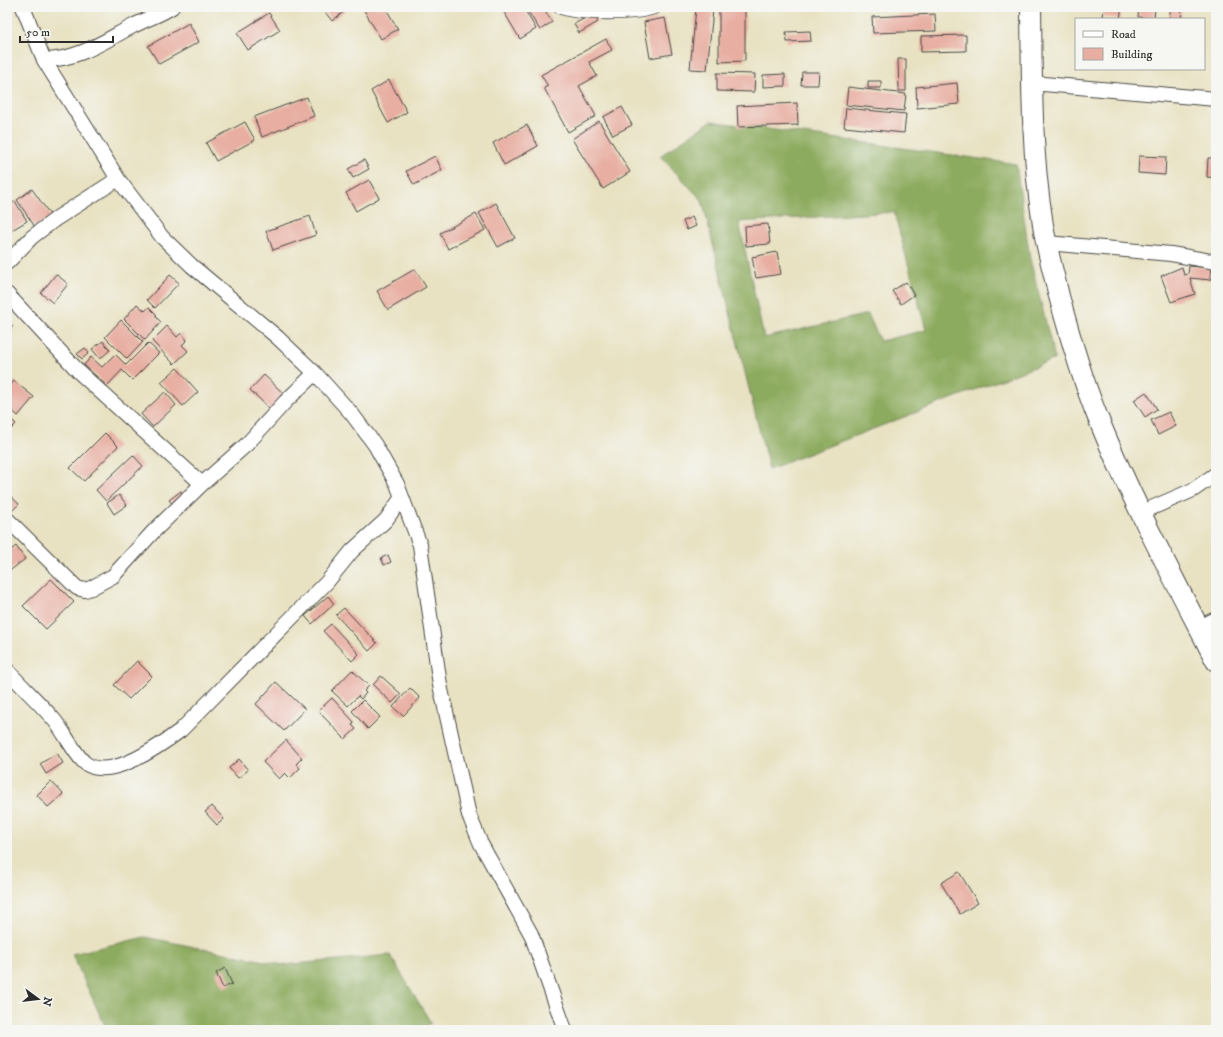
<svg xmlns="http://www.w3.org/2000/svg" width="1223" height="1037" viewBox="0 0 1223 1037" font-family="'IM FELL DW Pica',serif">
<rect width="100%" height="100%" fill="#f6f6f2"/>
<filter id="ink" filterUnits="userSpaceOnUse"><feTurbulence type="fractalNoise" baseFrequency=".025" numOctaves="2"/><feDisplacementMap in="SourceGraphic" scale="8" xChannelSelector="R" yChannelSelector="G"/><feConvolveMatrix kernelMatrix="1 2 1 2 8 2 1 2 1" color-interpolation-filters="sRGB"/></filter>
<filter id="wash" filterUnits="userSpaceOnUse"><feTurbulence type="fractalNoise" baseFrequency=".012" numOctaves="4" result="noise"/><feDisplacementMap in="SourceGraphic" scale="16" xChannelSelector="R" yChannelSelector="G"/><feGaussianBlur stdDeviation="0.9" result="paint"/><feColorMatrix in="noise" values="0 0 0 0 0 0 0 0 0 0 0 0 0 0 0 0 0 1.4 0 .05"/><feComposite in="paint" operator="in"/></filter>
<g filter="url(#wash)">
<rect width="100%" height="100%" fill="#e8e2c2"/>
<path fill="#8dab5e" stroke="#5c6b44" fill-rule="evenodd" d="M711 121 1016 164 1030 259 1055 359 769 469 702 200 660 156ZM894 212 926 330 880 341 868 314 764 338 739 222Z
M145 937 284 965 390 955 431 1023 416 1030H107L72 954Z"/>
<g id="blocks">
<path fill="#e8aea2" d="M321 7H350L332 21Z
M362 7H385L398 29 381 39Z
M501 7H523L536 29 520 39Z
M525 7H543L552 22 540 30Z
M719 7H745V61L719 62Z
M1104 7H1122L1120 19 1103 17Z
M1139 7 1155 8 1154 19 1138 17Z
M1171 7 1182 8 1181 19H1169Z
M696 8 713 10 707 70 690 69Z
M269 13 280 30 248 50 237 33Z
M593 14 598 22 579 33 574 24Z
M935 14 936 31 873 33 872 17Z
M665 18 672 54 650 58 644 22Z
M189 23 199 42 159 64 148 46Z
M810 31 811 41 787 42 786 32Z
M966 35V51L921 52V36Z
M606 39 612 50 589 62 597 76 579 86 596 116 568 132 544 88 548 86 541 75Z
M898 59H906V91H899Z
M802 72H819L818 85H801Z
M717 73 755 74 754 92 717 91Z
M785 74V86L763 87V75Z
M389 80 407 112 388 123 371 91Z
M868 81H881V88H868Z
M957 83 959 104 917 108 916 87Z
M848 87 906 94 904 111 846 105Z
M307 97 314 116 262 137 254 117Z
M797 103 798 125 738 127 737 106Z
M622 107 632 125 613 135 603 117Z
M846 108 906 114 904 133 844 127Z
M599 121 630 172 603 189 572 139Z
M245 122 255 140 216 161 206 143Z
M527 125 538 146 504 165 493 143Z
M435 156 442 170 414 185 406 171Z
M1139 156 1166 157 1165 175 1138 173Z
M1208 158H1216V178L1207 177Z
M364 160 369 169 353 178 348 169Z
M369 180 379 198 356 211 346 193Z
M32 189 51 216 35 227 17 200Z
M15 201 27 221 7 233V206Z
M496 203 515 238 498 247 479 213Z
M476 214 485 230 448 249 440 233Z
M310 216 316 235 273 250 266 231Z
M692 217 696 226 687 230 683 221Z
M768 224 770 244 746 246 745 226Z
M777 252 781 274 756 278 752 257Z
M1189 266 1212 268 1210 280 1190 278 1195 294 1171 302 1161 276 1182 267 1184 275 1188 274Z
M415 269 426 287 388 310 377 291Z
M56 274 68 284 53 303 41 293Z
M170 275 179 283 155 308 147 300Z
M906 282 914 295 901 304 892 291Z
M137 304 145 311 149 307 157 315 155 316 161 322 145 340 124 319Z
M121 320 143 342 127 359 105 337Z
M7 321 13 326 7 333Z
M167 326 177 337 181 333 187 340 182 345 188 351 174 364 152 341Z
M103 341 110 350 100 359 92 349Z
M148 343 159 353 132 380 122 370 107 386 84 365 91 357 102 367 115 354 126 365Z
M85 348 89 353 82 359 77 354Z
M177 368 198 392 183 406 161 382Z
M264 375 285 395 271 410 250 390Z
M14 381 34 397 18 416 7 406V389Z
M165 392 176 405 153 427 141 414Z
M1146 392 1157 409 1145 417 1134 400Z
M1169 412 1176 426 1158 435 1151 420Z
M7 415 16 424 7 433Z
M105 433 118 446 84 481 70 468Z
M133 455 143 466 106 501 96 490Z
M181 491 186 498 175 507 169 500Z
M7 493 19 504 11 512 7 508Z
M119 495 127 505 114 514 107 503Z
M16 546 25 559 7 573V553Z
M388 555 391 562 384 565 381 558Z
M51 579 74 602 46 629 23 606Z
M328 596 334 604 312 624 305 616Z
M344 608 377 643 369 651 336 615Z
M331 624 359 654 352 661 323 631Z
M137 661 152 676 129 699 114 685Z
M352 670 369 686 364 691 366 693 361 699 358 696 348 706 332 691Z
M381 676 401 694 392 703 373 685Z
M276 682 305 709 284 731 256 704Z
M410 688 420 698 403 716 393 707Z
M332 698 354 722 352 725 356 729 345 739 318 711Z
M363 700 380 717 368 729 352 711Z
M286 740 302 758 296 764 300 768 290 778 285 773 279 779 263 762Z
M57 753 63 763 46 774 40 764Z
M239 759 248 770 238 778 229 768Z
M51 781 63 794 48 807 37 795Z
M212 806 224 819 217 825 205 812Z
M959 872 978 903 960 914 941 883Z
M225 968 232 984 223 988 216 973Z"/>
</g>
</g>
<g filter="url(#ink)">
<use href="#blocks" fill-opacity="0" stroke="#474642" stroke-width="1"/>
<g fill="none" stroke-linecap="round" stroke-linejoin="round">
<g stroke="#474642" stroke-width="16">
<path id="minor" d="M23 7 44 60 118 179 162 237 192 266 277 337 315 373 352 414 375 445 397 484 420 545 440 685 469 815 481 844 531 934 565 1030
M561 7C583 14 633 14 654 7
M44 60C78 60 104 41 133 26 146 19 160 15 172 7
M1032 83 1216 99
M1047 243 1171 254 1216 262
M7 263 32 237 57 218 118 179
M7 294 80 373 202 484
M1140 513 1193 490 1216 474
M7 519 77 588 85 590 91 588 113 576 153 532 202 484 247 444 285 402 315 373
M1199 627 1216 619
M7 670C23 688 40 703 55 721 64 732 76 756 85 763 110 782 161 745 181 730L327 582 352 551 386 520 402 497"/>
</g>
<g stroke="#474642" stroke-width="22">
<path id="secondary" d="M1031 7C1032 77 1031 148 1042 218 1045 244 1053 270 1059 296 1070 337 1082 379 1098 418 1132 501 1175 581 1216 661"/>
</g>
<use href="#minor" stroke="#fff" stroke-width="14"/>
<use href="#secondary" stroke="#fff" stroke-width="20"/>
</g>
</g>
<rect width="1223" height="1037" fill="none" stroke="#f6f6f2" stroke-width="24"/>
<rect x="1075" y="18" width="130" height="52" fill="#f6f6f2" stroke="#a5a5a2"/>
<rect x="1083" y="31" width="20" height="6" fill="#ffffff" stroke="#a5a5a2"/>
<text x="1111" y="38" font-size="12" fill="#2b2b2b">Road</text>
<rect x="1083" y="48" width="20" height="12" fill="#e8aea2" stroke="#a5a5a2"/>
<text x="1111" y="58" font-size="12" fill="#2b2b2b">Building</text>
<g transform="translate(38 999) rotate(105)" stroke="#f6f6f2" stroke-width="3" paint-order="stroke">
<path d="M0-3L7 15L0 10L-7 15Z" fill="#2b2b2b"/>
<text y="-6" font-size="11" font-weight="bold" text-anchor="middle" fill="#2b2b2b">N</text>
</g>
<path d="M20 36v6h93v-6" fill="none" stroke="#2b2b2b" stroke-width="2"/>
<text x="26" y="36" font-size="12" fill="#2b2b2b" stroke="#f6f6f2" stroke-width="3" paint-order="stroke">50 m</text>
</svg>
